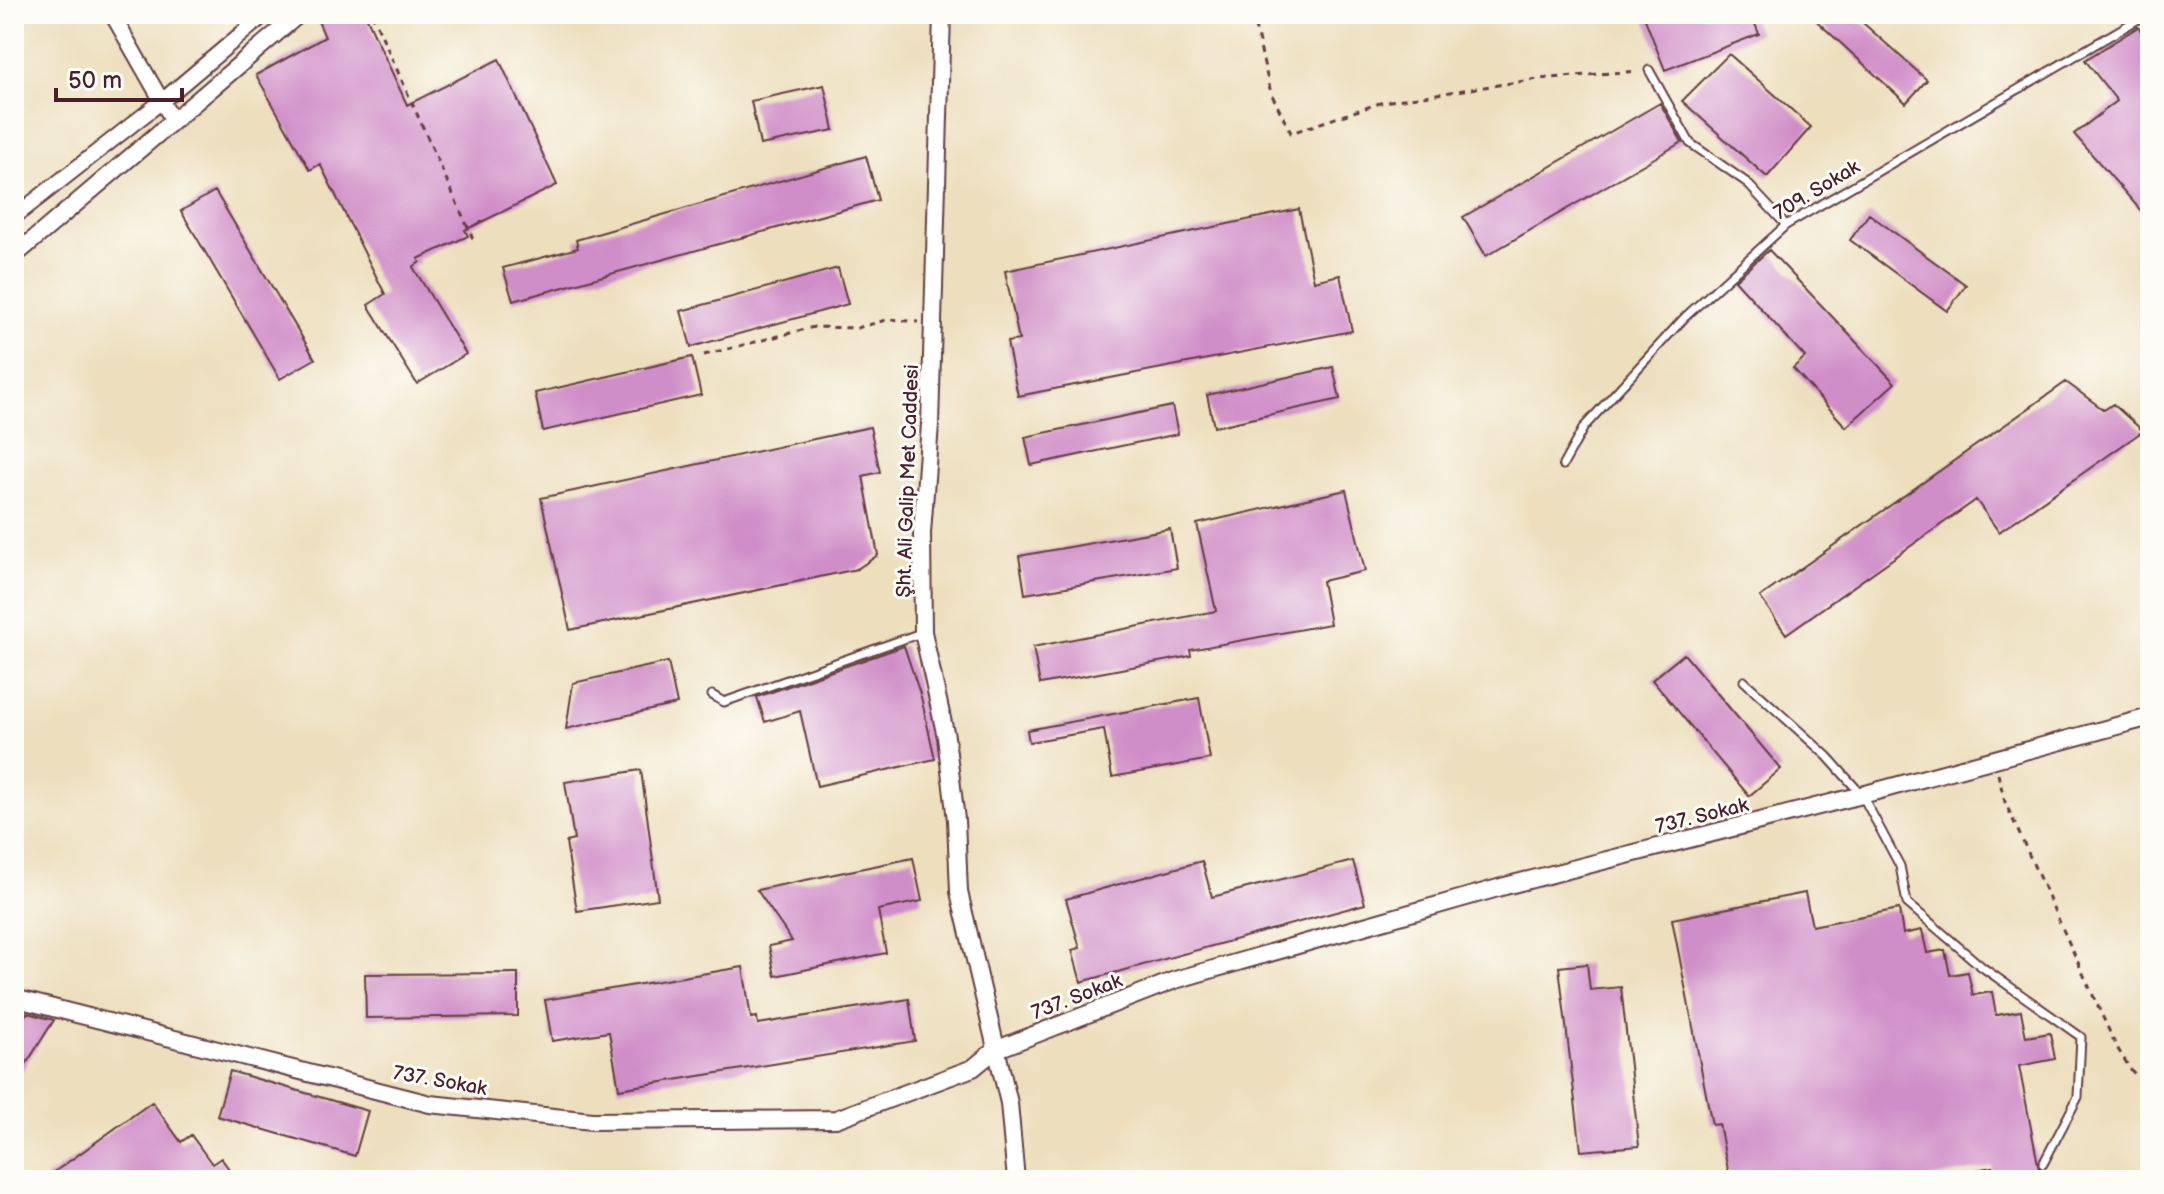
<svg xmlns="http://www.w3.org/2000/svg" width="2164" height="1194" viewBox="0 0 2164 1194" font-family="'Balsamiq Sans',sans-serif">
<rect width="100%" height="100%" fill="#fdfcf7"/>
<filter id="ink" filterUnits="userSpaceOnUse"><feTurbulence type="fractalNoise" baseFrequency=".0125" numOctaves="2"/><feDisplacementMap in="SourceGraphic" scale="16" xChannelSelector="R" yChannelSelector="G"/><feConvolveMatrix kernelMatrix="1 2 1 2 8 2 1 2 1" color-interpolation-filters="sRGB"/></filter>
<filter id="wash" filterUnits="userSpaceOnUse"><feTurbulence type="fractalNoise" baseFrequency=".006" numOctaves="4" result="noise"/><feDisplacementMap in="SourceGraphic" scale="32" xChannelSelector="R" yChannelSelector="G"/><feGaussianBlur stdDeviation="1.8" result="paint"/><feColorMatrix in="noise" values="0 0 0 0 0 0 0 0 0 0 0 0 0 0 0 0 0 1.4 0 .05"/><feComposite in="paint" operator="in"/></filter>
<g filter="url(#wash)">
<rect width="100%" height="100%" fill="#eddfbe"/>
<g id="blocks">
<path fill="#d08ec8" d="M315 14H365L407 105 499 59 557 185 465 230 468 236 418 259 420 262 413 267 466 354 417 384 368 305 385 294 320 164 310 170 256 75 325 37Z
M1643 14H1751L1759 34 1665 70Z
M1809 14H1853L1927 80 1906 103Z
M2138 27 2150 43V206L2142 212 2074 134 2117 101 2085 60Z
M1729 54 1811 127 1767 177 1682 101Z
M824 85 834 130 760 145 751 101Z
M1660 103 1682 142 1486 256 1463 217Z
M866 156 878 200 513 301 503 268 578 248 576 240Z
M215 191 315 359 280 379 181 211Z
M1299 209 1314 281 1340 275 1352 331 1018 396 1007 342 1019 340 1005 271Z
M1869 214 1966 285 1947 311 1850 240Z
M1769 250 1895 383 1846 427 1793 368 1805 357 1735 280Z
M838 268 848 304 691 347 681 311Z
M692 357 701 395 543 431 535 393Z
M1333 367 1340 399 1214 427 1207 395Z
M2066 382 2104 410 2113 404 2143 431 1999 532 1976 500 1786 634 1760 597Z
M1172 406 1178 434 1031 465 1025 437Z
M870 427 880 472 863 476 878 555 857 569 570 630 541 498Z
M1346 490 1365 571 1322 581 1330 624 1190 650 1191 656 1040 684 1033 647 1216 611 1197 524Z
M1170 529 1177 568 1025 594 1019 556Z
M904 646 921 697 935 759 817 786 800 711 765 722 757 697Z
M1684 654 1781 769 1749 796 1652 680Z
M668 662 677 704 566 729 573 683Z
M1199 698 1210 759 1112 777 1104 729 1029 742 1027 730Z
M641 770 658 899 577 911 566 842 574 840 565 782Z
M913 858 922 901 878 910 886 953 775 976 769 946 792 941 757 890Z
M1202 861 1212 897 1353 861 1365 904 1081 982 1072 950 1080 948 1066 899Z
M1805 893 1812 926 1899 909 1903 934 1922 930 1927 953 1945 950 1950 975 1968 972 1973 995 1992 992 1996 1015 2021 1011 2026 1037 2050 1033 2055 1059 2019 1066 2041 1180H1993L1992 1167 1922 1180H1730L1719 1124 1712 1125 1672 919Z
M1587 964 1590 990 1621 987 1639 1146 1581 1151 1559 967Z
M743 967 751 1018 757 1017 758 1024 909 999 915 1041 619 1089 609 1032 552 1041 545 1000Z
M518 973V1016L366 1018 365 974Z
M27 1013 54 1020 14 1083V1033Z
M230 1071 368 1111 355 1156 217 1116Z
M152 1102 181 1142 191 1135 212 1164 221 1158 237 1180H43Z"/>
</g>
</g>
<g filter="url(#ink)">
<use href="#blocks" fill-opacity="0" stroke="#623c41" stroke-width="2"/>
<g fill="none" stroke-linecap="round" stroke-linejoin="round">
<g stroke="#623c41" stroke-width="11">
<path id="service" d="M1649 70 1690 143 1746 182 1786 225
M1563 465 1584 427 1685 317 1786 225 2147 14
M1744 681 1827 756 1862 795 1900 866 1907 903 1982 967 2081 1037 2078 1097 2043 1164
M712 695 724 702 921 633"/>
</g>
<g stroke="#623c41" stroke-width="18">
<path id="minor" d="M112 14 172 119
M14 217 162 101 265 14"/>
</g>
<g stroke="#623c41" stroke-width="20">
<path id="tertiary" d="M942 14 930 424 922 533 923 632 946 737 956 820 959 892 1009 1103 1016 1180
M14 256 299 14
M14 998 430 1104 592 1121 836 1119 973 1068 995 1050 1175 980 1505 886 1862 795 2150 717"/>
</g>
<path stroke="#623c41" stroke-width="3" stroke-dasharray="6 6" stroke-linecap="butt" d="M372 14 474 241
M1252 14 1271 93 1291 133 1383 102 1538 79 1637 71
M704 355 814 327 857 328 890 319 918 322
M1998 774 2005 802 2116 1046 2131 1070 2150 1089"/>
<use href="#service" stroke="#fff" stroke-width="7"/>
<use href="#minor" stroke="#fff" stroke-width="14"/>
<use href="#tertiary" stroke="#fff" stroke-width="16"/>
</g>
</g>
<g text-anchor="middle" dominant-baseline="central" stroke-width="6" stroke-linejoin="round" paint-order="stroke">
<g font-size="20" fill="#4a1f2b" stroke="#fdfcf7">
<text transform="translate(1817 190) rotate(-31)">709. Sokak</text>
<text transform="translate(908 481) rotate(-88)">Şht. Ali Galip Met Caddesi</text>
<text transform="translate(1702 816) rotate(-14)">737. Sokak</text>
<text transform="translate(1077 997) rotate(-21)">737. Sokak</text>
<text transform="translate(440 1081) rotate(10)">737. Sokak</text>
</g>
</g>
<rect width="2164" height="1194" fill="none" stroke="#fdfcf7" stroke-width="48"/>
<path d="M56 88v12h126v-12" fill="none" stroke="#4a1f2b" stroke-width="4"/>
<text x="68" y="88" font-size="24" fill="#4a1f2b" stroke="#fdfcf7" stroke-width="6" paint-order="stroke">50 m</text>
</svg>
